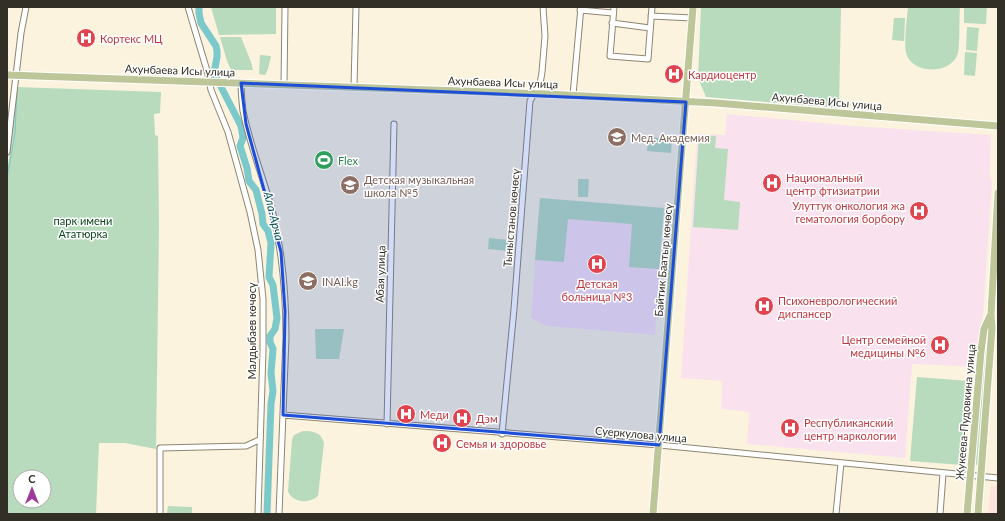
<svg xmlns="http://www.w3.org/2000/svg" width="1005" height="521" viewBox="0 0 1005 521" font-family="Lato,sans-serif">
<rect width="100%" height="100%" fill="#fbf3dd"/>
<path fill="#fce3db" d="M991 485 998 486V514H988Z"/>
<path fill="#f9e2ee" d="M727 114 854 126 991 135 990 176 992 183 983 315 973 367 912 364 905 458 747 444 749 412 721 409 722 381 681 378 697 134 725 135Z
M540 198 664 208 655 335 547 326 531 318Z"/>
<path fill="#b7dbbc" fill-rule="evenodd" d="M211 7H276V34L219 35Z
M701 7H841L839 108 706 97 698 78Z
M908 7H960C959 19 960 43 958 53 952 74 916 75 907 56 903 48 907 18 908 7Z
M964 7H987L986 24 964 23Z
M894 18H905L904 41 892 40Z
M967 27 979 28 977 51 966 50Z
M220 37H241L251 62 253 70H231L227 61Z
M965 52 977 53 975 76 964 75Z
M260 55 271 56 268 69 265 75 259 74Z
M16 87 161 92 160 113 154 114 155 135 158 136 159 227 156 449 125 443H99L96 514H7V172L12 138ZM20 477H44V501H20Z
M699 135 716 136 715 148 728 149 724 200 740 202 738 230 693 227Z
M648 137 672 139 671 153 647 151Z
M578 179H589L588 197H578Z
M540 198 664 208 659 269 629 267 632 224 568 219 564 262 535 260Z
M489 238 509 240 508 251 488 249Z
M315 329H344L339 359H316Z
M986 340H987L988 347 979 465H974L983 358Z
M917 377 969 381 962 465 910 461Z
M303 431C313 431 321 432 324 443L318 496C310 504 292 503 288 491L292 440 294 435Z
M168 506 192 507V514H167Z"/>
<g fill="none" stroke-linecap="round" stroke-linejoin="round">
<path stroke="#7cc9cc" stroke-width="1" d="M7 178 15 134 17 90"/>
<path stroke="#7cc9cc" stroke-width="7" d="M199 7V13L201 23 216 46 217 51V57L214 73 241 126 243 138 240 146 247 168 249 181 256 190 262 214 263 224 268 231 271 243 269 277 273 285 277 318 275 329 270 336V342L273 349 271 373 273 391 271 404 267 514"/>
<g stroke="#8d8672" stroke-width="7">
<path id="minor" d="M188 7 208 74 211 90 228 132 250 212 258 250 263 299V350L258 514
M614 7 610 56 648 59 652 7
M580 10 613 13
M651 16 692 18
M612 23 650 28
M241 83C241 92 242 102 243 111 250 146 264 179 273 214 283 255 286 296 286 338L279 514
M284 85 285 7
M354 87 356 7
M573 95 581 7
M7 152 21 33 26 7
M283 415 659 445 998 478
M387 424 394 124
M502 434 514 309 530 101 540 84 542 72 545 36 543 7
M160 514V448L246 446 259 440
M836 514 841 463
M940 514 943 474"/>
</g>
<g stroke="#fff" stroke-width="9">
<path id="major" d="M7 75 546 94 716 103 998 126
M653 514 693 7
M967 514 981 351 984 329 990 316
M978 514 992 328 991 314 998 193"/>
</g>
<use href="#minor" stroke="#fff" stroke-width="5"/>
<use href="#major" stroke="#bdc699" stroke-width="7"/>
</g>
<path fill="#1d4ed8" fill-opacity="0.2" stroke="#1d4ed8" stroke-width="3" stroke-linejoin="round" d="M241 83 686 102 659 445 283 415 285 311 281 252 246 124Z"/>
<defs>
<g id="hospital-disc" transform="scale(1)"><circle r="9.5" fill="#e0444e" stroke="#fff"/><path d="M-5-5h3v3.5h4V-5h3V5h-3V1.5h-4V5h-3Z" fill="#fff"/></g>
<g id="university-disc" transform="scale(1)"><circle r="9.5" fill="#8d6e63" stroke="#fff"/><path d="M0-5L7-2L0 1L-7-2ZM-4 1L0 2.5L4 1V4Q0 6-4 4Z" fill="#fff"/></g>
<g id="stadium-disc" transform="scale(1)"><circle r="9.5" fill="#2e9e5b" stroke="#fff"/><path d="M0-5a6.5 5 0 1 0 0 10a6.5 5 0 1 0 0-10ZM-3.5-1.8h7v3.6h-7Z" fill="#fff"/></g>
</defs>
<g fill-rule="evenodd">
<use href="#hospital-disc" x="86" y="38"/>
<use href="#hospital-disc" x="674" y="74"/>
<use href="#university-disc" x="617" y="137"/>
<use href="#stadium-disc" x="324" y="160"/>
<use href="#hospital-disc" x="772" y="183"/>
<use href="#university-disc" x="350" y="185"/>
<use href="#hospital-disc" x="919" y="211"/>
<use href="#hospital-disc" x="597" y="264"/>
<use href="#university-disc" x="308" y="281"/>
<use href="#hospital-disc" x="764" y="306"/>
<use href="#hospital-disc" x="940" y="345"/>
<use href="#hospital-disc" x="406" y="414"/>
<use href="#hospital-disc" x="462" y="418"/>
<use href="#hospital-disc" x="790" y="428"/>
<use href="#hospital-disc" x="442" y="443"/>
</g>
<g text-anchor="middle" dominant-baseline="central" stroke-width="3" stroke-linejoin="round" paint-order="stroke">
<g font-size="11" fill="#be3a42" stroke="#fff" text-anchor="start">
<text x="100" y="38">Кортекс МЦ</text>
<text x="688" y="74">Кардиоцентр</text>
<text x="786" y="177">Национальный<tspan x="786" dy="13">центр фтизиатрии</tspan></text>
<text x="905" y="205" text-anchor="end">Улуттук онкология жа<tspan x="905" dy="13">гематология борбору</tspan></text>
<text x="597" y="283" text-anchor="middle">Детская<tspan x="597" dy="13">больница №3</tspan></text>
<text x="778" y="300">Психоневрологический<tspan x="778" dy="13">диспансер</tspan></text>
<text x="926" y="339" text-anchor="end">Центр семейной<tspan x="926" dy="13">медицины №6</tspan></text>
<text x="420" y="414">Меди</text>
<text x="476" y="418">Дэм</text>
<text x="804" y="422">Республиканский<tspan x="804" dy="13">центр наркологии</tspan></text>
<text x="456" y="443">Семья и здоровье</text>
</g>
<g font-size="11" fill="#322f26" stroke="#fff">
<text transform="translate(180 70) rotate(2)">Ахунбаева Исы улица</text>
<text transform="translate(503 82) rotate(2)">Ахунбаева Исы улица</text>
<text transform="translate(827 101) rotate(5)">Ахунбаева Исы улица</text>
<text transform="translate(511 218) rotate(-85)">Тыныстанов көчөсү</text>
<text transform="translate(663 260) rotate(-85)">Байтик Баатыр көчөсү</text>
<text transform="translate(380 274) rotate(-88)">Абая улица</text>
<text transform="translate(251 331) rotate(-90)">Малдыбаев көчөсү</text>
<text transform="translate(965 412) rotate(-85)">Жукеева-Пудовкина улица</text>
<text transform="translate(641 434) rotate(5)">Суеркулова улица</text>
</g>
<g font-size="11" fill="#785e54" stroke="#fff" text-anchor="start">
<text x="631" y="137">Мед. Академия</text>
<text x="364" y="179">Детская музыкальная<tspan x="364" dy="13">школа №5</tspan></text>
<text x="322" y="281">INAI.kg</text>
</g>
<g font-size="11" fill="#27864d" stroke="#fff" text-anchor="start">
<text x="338" y="160">Flex</text>
</g>
<g font-size="11" fill="#0d441f" stroke="#fff">
<text x="83" y="220">парк имени<tspan x="83" dy="13">Ататюрка</tspan></text>
</g>
<g font-size="12" font-style="italic" fill="#0a5154" stroke="#fff">
<text transform="translate(274 216) rotate(76)">Ала-Арча</text>
</g>
</g>
<rect width="1005" height="521" fill="none" stroke="#322f26" stroke-width="16"/>
<g transform="translate(32 489)"><circle r="19" fill="#ffffff" stroke="#adaca8"/>
<path d="M0-3L7 15L0 10L-7 15Z" fill="#9e399d"/>
<text y="-6" font-size="11" font-weight="bold" text-anchor="middle" fill="#322f26">С</text>
</g>
</svg>
